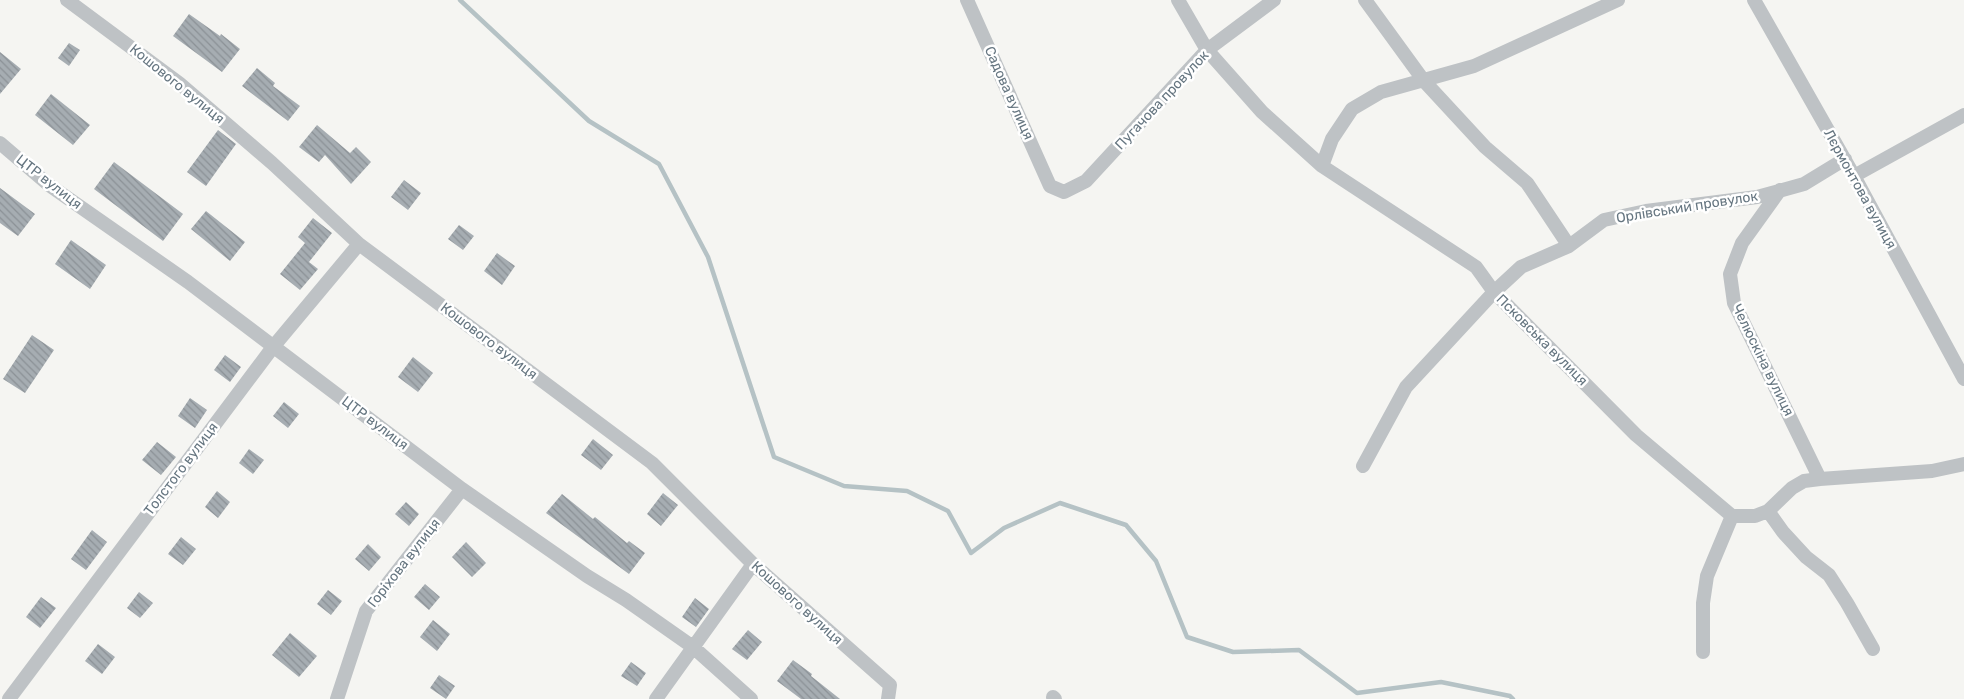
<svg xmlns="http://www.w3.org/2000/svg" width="1964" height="699" viewBox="0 0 1964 699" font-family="Rubik,sans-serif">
<defs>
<pattern id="building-back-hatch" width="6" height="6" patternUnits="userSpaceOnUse" patternTransform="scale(1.25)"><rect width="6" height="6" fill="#a6adb2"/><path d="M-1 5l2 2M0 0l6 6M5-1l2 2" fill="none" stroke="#8b9196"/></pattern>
</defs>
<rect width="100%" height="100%" fill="#f5f5f2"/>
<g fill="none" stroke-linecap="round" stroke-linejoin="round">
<path stroke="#b5c2c5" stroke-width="4.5" d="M460 0 589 121 659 164 708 257 774 457 844 486 907 491 948 511 971 553 1004 528 1060 503 1126 525 1156 561 1187 637 1233 652 1299 650 1357 693 1441 682 1510 696 1513 699"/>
</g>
<path fill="url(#building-back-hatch)" d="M189 14 220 36 221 34 240 49 222 72 173 36Z
M69 43 80 50 69 66 58 58Z
M0 52 21 69 0 94Z
M257 68 275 83 273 86 300 106 288 121 242 86Z
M51 94 90 125 73 145 35 115Z
M317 125 350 153 356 147 371 162 351 184 325 155 319 162 299 147Z
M218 130 236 144 206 186 187 172Z
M114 162 183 214 163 241 94 189Z
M404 180 421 193 408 210 391 197Z
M0 188 35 214 18 236 0 223Z
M206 211 245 242 230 261 191 229Z
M313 218 332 233 309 262 318 269 300 290 280 274 305 243 298 237Z
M459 225 474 236 463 250 448 239Z
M71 240 106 265 90 289 55 264Z
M497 253 515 266 502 285 484 271Z
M32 335 54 350 25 393 3 379Z
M225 355 241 367 230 382 214 370Z
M413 357 433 373 418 392 398 377Z
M190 398 207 410 195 428 178 416Z
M284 402 299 414 288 428 273 416Z
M593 439 613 455 601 470 581 455Z
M157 442 176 457 161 475 142 460Z
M249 449 264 460 253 474 239 463Z
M217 491 230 502 218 518 205 507Z
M663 493 678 505 661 526 647 514Z
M562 494 593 519 595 517 627 543 629 541 645 553 629 574 546 513Z
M406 502 419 514 409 526 395 514Z
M92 530 107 542 86 570 71 559Z
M181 537 196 549 183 565 168 554Z
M466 542 486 563 472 577 452 557Z
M368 544 381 557 369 571 355 559Z
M425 584 440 597 429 610 414 597Z
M328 590 342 601 331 615 317 604Z
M139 592 153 603 140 618 127 608Z
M41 597 56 608 40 628 26 617Z
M695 598 709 609 696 627 682 617Z
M433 620 450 634 437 651 420 637Z
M748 630 762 642 747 660 732 649Z
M290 633 317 656 299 677 272 655Z
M98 644 115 657 102 674 85 661Z
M793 660 812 674 811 676 840 699H801L777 681Z
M631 662 646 673 637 686 621 676Z
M439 675 455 686 446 699 430 688Z"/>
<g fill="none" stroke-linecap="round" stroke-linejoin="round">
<path stroke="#bec2c5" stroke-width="14" d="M67 0 179 83 272 163 359 244 652 463 753 564 890 685 888 699
M967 0 1050 186 1064 192 1086 181 1207 50 1274 0
M1178 0 1207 50 1262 112 1322 166 1476 267 1494 292 1636 435 1732 516H1755L1768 511 1792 488 1804 481 1820 479 1932 471 1964 464
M1365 0 1424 81 1485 147 1527 183 1569 246
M1754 0 1854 176 1964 379
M0 143 49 185 188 282 462 489 587 576 626 600 693 647 751 699
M1322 166 1332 139 1352 109 1381 92 1474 66 1618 0
M1854 176 1964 115
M1780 190 1742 243 1730 274 1734 303 1820 479
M1363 466 1406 387 1494 292 1521 267 1569 246 1604 220 1646 211 1757 197 1804 184 1845 159
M1768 511 1783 532 1806 557 1829 575 1847 603 1873 649
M1703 652V603L1707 576 1732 516
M1053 697 1055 699
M9 699 273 347 359 244
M337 699 366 611 462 489
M656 699 753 564"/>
</g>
<g text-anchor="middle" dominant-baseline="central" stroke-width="5" stroke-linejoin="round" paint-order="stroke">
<g font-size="14" fill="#667681" stroke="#fff">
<text transform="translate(177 84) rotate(39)">Кошового вулиця</text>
<text transform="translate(1009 93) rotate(66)">Садова вулиця</text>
<text transform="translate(1162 100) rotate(-47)">Пугачова провулок</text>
<text transform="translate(49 182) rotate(38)">ЦТР вулиця</text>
<text transform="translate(1860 189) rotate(61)">Лєрмонтова вулиця</text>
<text transform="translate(1687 207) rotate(-9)">Орлівський провулок</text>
<text transform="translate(1542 340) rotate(45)">Псковська вулиця</text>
<text transform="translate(489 341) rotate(37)">Кошового вулиця</text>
<text transform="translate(1763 360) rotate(64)">Челюскіна вулиця</text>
<text transform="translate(375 423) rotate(37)">ЦТР вулиця</text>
<text transform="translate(181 469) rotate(-53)">Толстого вулиця</text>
<text transform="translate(404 563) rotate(-52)">Горіхова вулиця</text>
<text transform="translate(797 603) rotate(42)">Кошового вулиця</text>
</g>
</g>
</svg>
